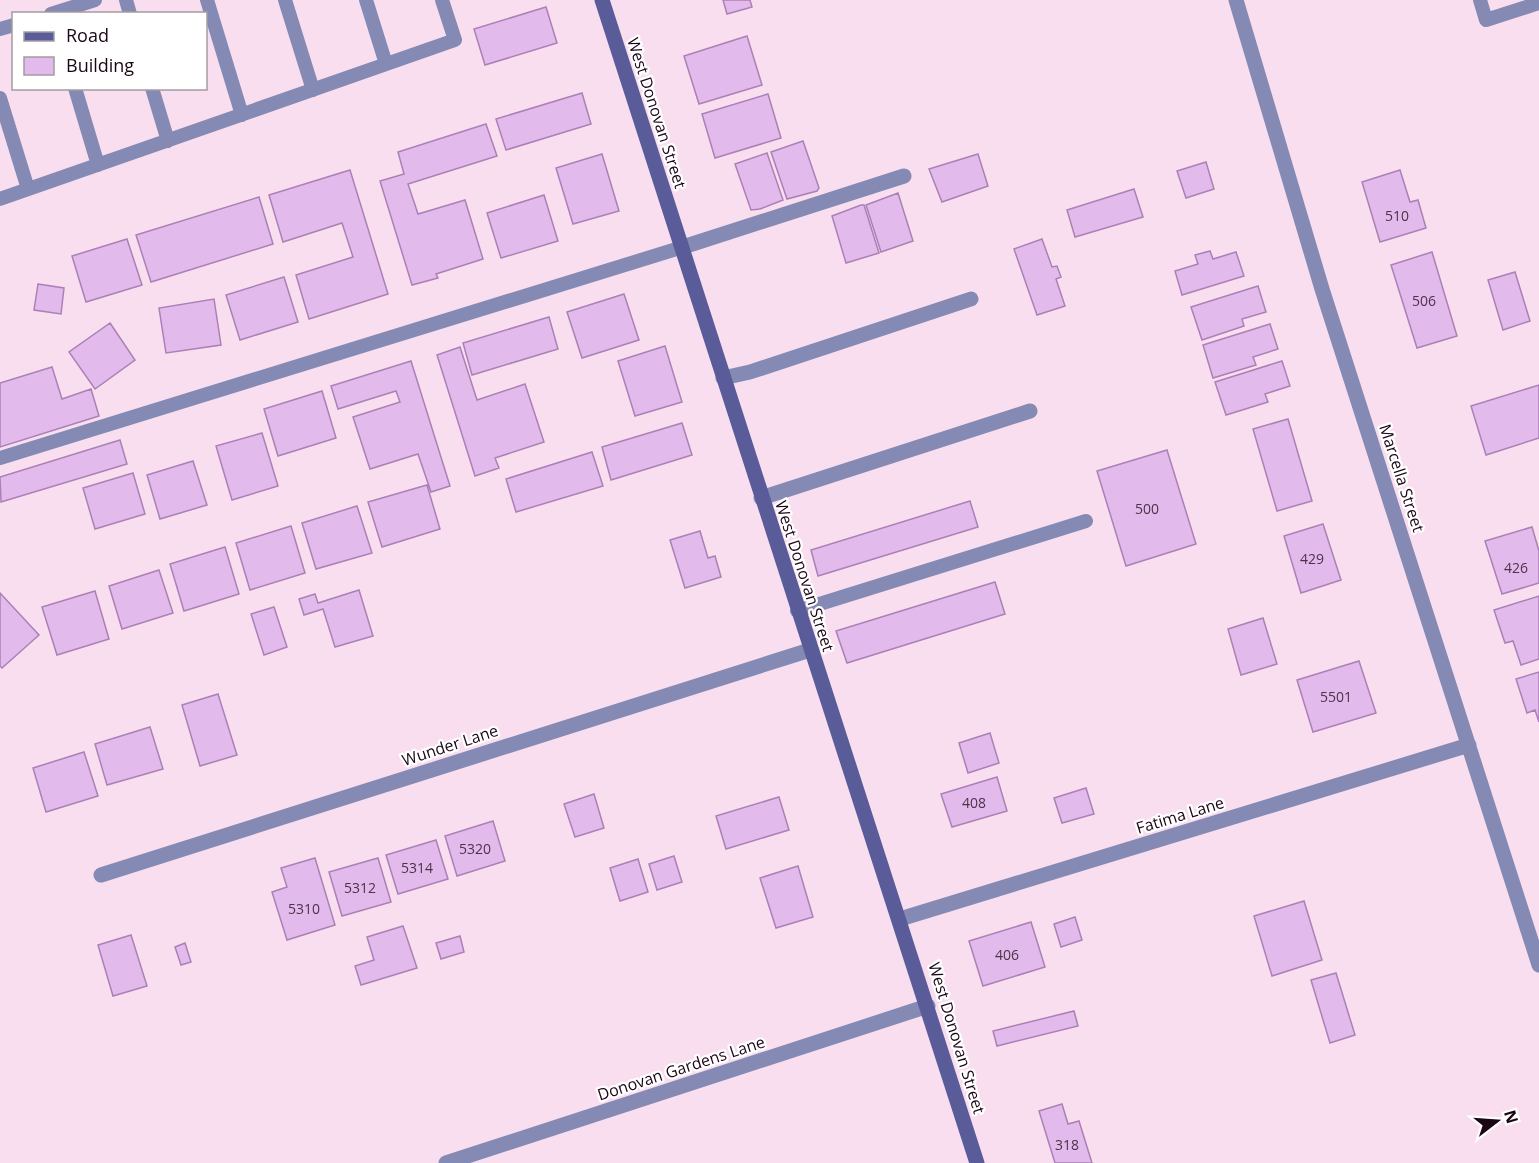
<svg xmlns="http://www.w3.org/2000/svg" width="1539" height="1163" viewBox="0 0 1539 1163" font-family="'Open Sans',sans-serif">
<rect width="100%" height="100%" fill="#f9deef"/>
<path fill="#e2baeb" stroke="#ab80b6" stroke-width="1.5" d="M723 0H750L752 7 727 14Z
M546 7 557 43 485 65 474 29Z
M747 36 762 85 699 104 684 56Z
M582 93 591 124 506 150 496 119Z
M768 94 781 138 715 158 702 114Z
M486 124 497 156 408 184 418 214 465 200 483 259 436 274 438 278 412 285 380 181 404 174 398 152Z
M803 141 819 188 817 191 787 199 771 152Z
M767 153 783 200 760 209 751 210 735 164Z
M602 154 619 211 573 224 556 168Z
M978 154 988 186 942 202 929 169Z
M1206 162 1214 189 1186 198 1177 171Z
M350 170 388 294 309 319 296 275 353 257 342 223 283 242 269 195Z
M1400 170 1410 202 1418 200 1426 228 1380 242 1362 182Z
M1134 189 1143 217 1075 237 1067 210Z
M898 193 913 241 881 252 866 205Z
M544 195 558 241 501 258 487 213Z
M259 197 273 244 151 282 136 235Z
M861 205H864L879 253 846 263 832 216Z
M127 239 142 285 86 302 72 256Z
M1042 239 1052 267 1057 266 1061 277 1056 279 1065 306 1037 315 1014 249Z
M1210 251 1213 259 1236 252 1244 276 1182 295 1175 271 1198 264 1195 255Z
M1432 252 1457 336 1417 348 1391 265Z
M1515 272 1530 321 1503 330 1488 280Z
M284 277 298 322 240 340 226 295Z
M38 284 64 288 61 314 34 310Z
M1258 286 1266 312 1242 319 1244 326 1202 340 1191 307Z
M624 294 639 340 582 358 567 312Z
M214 299 221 345 166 353 159 308Z
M549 317 558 349 472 375 463 343Z
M110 323 135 360 95 389 69 352Z
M1270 324 1278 349 1253 357 1256 365 1213 378 1203 345Z
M665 346 682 402 635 416 618 361Z
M460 347 477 400 525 384 544 442 495 458 499 468 475 476 437 355Z
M411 361 450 486 431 492 418 454 370 469 353 417 400 402 396 391 338 409 331 386Z
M1282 361 1290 386 1265 394 1268 402 1226 415 1215 382Z
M52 367 62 399 91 389 99 416 0 447V383Z
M1539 385V438L1486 455 1471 406Z
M322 391 336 438 278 456 264 409Z
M1288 419 1312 501 1277 511 1253 429Z
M682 423 692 455 611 480 602 447Z
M262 433 278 486 232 500 216 446Z
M120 440 127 464 1 502 0 477Z
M1167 450 1196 544 1126 566 1097 471Z
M592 452 603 486 516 512 506 479Z
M193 461 207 505 160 519 147 475Z
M133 473 145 514 95 529 83 488Z
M427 485 440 529 382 547 368 502Z
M970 501 978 527 818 576 811 550Z
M357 506 372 553 316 569 302 523Z
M1323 524 1341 580 1301 593 1284 536Z
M291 526 305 573 250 590 236 543Z
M1532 527 1539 551V583L1502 594 1485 541Z
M700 531 708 558 715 556 721 577 685 588 670 540Z
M225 547 239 594 184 611 170 564Z
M159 570 173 613 122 629 109 586Z
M995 582 1005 614 847 663 836 631Z
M359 590 373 636 335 647 323 609 304 615 299 599 315 594 318 603Z
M95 591 109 639 57 655 42 607Z
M0 593 39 635 2 668 0 666Z
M1539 596V659L1521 665 1513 641 1505 643 1494 610Z
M274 607 287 647 264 655 251 614Z
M1263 618 1277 664 1241 675 1228 629Z
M1359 661 1376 713 1313 732 1297 680Z
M1539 672V722L1535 710 1527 713 1516 679Z
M218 694 237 755 200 766 182 705Z
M150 727 163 769 107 785 95 744Z
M990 733 999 763 968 773 959 743Z
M84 752 98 796 46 812 33 768Z
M997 777 1007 811 952 827 941 794Z
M1086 788 1094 814 1062 823 1054 798Z
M594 794 604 828 575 837 564 804Z
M779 797 789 830 726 849 716 816Z
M493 821 505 861 457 876 445 836Z
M436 840 448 879 398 894 386 855Z
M674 856 682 882 657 890 649 864Z
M315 858 335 925 287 940 272 892 287 887 281 868Z
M378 858 391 902 342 916 329 872Z
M638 859 648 892 620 901 610 868Z
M798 866 813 917 776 928 760 878Z
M1304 901 1322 960 1272 976 1254 916Z
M1075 917 1082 940 1061 947 1054 924Z
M1031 922 1045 967 983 986 969 941Z
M403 926 417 968 361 985 355 966 374 960 367 937Z
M131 935 147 986 113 996 98 945Z
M460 936 464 952 441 959 436 943Z
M185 943 191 962 181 965 175 947Z
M1336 973 1355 1035 1330 1043 1311 980Z
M1074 1011 1078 1026 997 1046 993 1031Z
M1062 1104 1068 1124 1079 1121 1092 1163H1055L1039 1111Z"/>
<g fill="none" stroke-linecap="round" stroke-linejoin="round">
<path stroke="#858ab4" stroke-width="14" d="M126 0 130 14
M207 0 242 115
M285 0 313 90
M366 0 386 64
M1480 0 1486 20 1539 3
M51 14 95 0
M0 29 14 25
M75 88 98 165
M152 88 168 141
M0 98 28 189
M0 199 455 40 442 0
M0 458 683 247
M797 611 1086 521"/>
<path stroke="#858ab4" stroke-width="15" d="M1236 0 1322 289 1539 965
M683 247 904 176
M723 378 750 372 971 299
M761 498 1030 411
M101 875 810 650
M900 919 1469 745
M446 1163 928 1006"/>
<path stroke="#595c99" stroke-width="15" d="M602 0 977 1163"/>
</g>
<g text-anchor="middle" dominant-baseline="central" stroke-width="4.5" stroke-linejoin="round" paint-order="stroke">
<g font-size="14" fill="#4d334a">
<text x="1397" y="215">510</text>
<text x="1424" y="300">506</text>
<text x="1147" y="508">500</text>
<text x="1312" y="558">429</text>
<text x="1516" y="567">426</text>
<text x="1336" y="696">5501</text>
<text x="974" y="802">408</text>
<text x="475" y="848">5320</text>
<text x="417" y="867">5314</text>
<text x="360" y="887">5312</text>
<text x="304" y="908">5310</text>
<text x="1007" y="954">406</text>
<text x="1067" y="1144">318</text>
</g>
<g font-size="16" fill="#1b0615" stroke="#fff">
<text transform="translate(657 113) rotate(72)">West Donovan Street</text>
<text transform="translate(1402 478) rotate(72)">Marcella Street</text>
<text transform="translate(805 576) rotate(72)">West Donovan Street</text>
<text transform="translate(450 745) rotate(-18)">Wunder Lane</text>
<text transform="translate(1180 815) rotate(-17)">Fatima Lane</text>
<text transform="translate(957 1038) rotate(73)">West Donovan Street</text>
<text transform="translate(681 1068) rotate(-18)">Donovan Gardens Lane</text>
</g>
</g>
<rect x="12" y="12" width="195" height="78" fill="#ffffff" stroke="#a49ba1" stroke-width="1.5"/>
<rect x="24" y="32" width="30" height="9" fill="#595c99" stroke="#a49ba1" stroke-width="1.5"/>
<text x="66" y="42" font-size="18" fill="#1b0615">Road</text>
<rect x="24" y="57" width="30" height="18" fill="#e2baeb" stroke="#a49ba1" stroke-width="1.5"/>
<text x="66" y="72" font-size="18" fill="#1b0615">Building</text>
<g transform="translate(1497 1121) rotate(73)" stroke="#ffffff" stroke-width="4.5" paint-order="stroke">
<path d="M0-4.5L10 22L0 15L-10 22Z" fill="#1b0615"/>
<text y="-9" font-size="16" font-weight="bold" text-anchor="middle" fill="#1b0615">N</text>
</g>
</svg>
